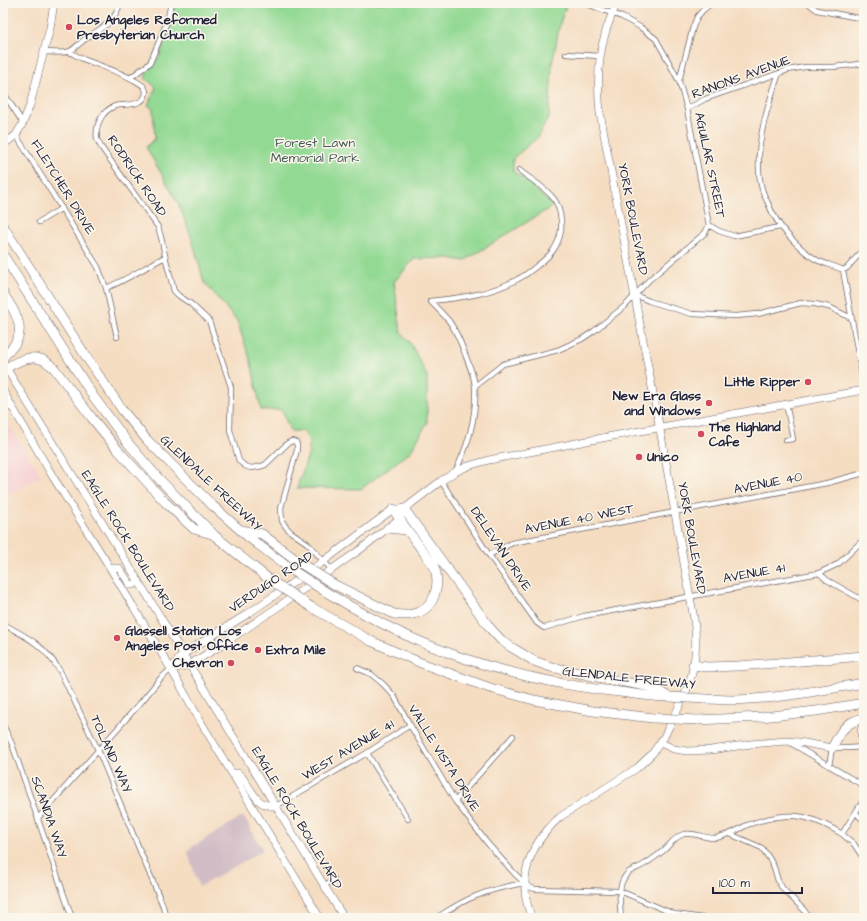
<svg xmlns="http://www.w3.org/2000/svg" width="867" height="921" viewBox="0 0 867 921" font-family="'Architects Daughter',sans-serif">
<rect width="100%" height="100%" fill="#fbf7ec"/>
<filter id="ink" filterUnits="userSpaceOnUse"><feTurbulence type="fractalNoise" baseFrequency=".025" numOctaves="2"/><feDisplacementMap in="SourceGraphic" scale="8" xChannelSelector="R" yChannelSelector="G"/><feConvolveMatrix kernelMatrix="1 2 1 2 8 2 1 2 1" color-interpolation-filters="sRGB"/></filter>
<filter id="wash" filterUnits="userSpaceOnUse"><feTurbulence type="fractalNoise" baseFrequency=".012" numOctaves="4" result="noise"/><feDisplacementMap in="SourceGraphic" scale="16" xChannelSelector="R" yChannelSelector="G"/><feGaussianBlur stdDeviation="0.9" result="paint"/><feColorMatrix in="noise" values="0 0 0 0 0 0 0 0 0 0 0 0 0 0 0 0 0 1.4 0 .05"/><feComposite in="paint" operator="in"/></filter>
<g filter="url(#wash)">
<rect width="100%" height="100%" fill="#f5ddc2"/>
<path fill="#f7cfd2" d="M3 416 41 475 3 498Z"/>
<path fill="#d2bdc6" d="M243 816 263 850 199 887 187 850Z"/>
<path fill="#92d993" stroke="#5a7e67" d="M175 3H567L560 23 552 65 549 117 537 138 513 158V171L529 183 553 206 464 261 449 258 414 259 394 282 401 332 411 344 427 376V423L411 451 361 489 297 488 309 452V441L303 431H290L282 410H261L251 362 237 321 204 282 192 239 178 203 146 147 155 139 153 109 148 105 156 87 145 78 148 70 160 56Z"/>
</g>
<g filter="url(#ink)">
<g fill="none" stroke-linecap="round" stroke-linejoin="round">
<g stroke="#6c636a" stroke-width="6">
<path id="street" d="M584 3 622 17 640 27 656 39 665 55 679 81 687 109 707 215 709 225 719 231 734 236 780 227
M808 3 817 10 864 19
M45 52C51 52 64 54 70 51 75 49 81 41 87 38 102 27 115 23 120 3
M69 52C74 54 78 57 83 59 100 66 118 71 134 80 137 82 142 84 144 87 148 92 145 100 139 102 132 106 122 104 115 106 102 111 95 125 97 139 98 141 100 145 101 147L158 227 161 237 167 264 174 291 179 296 191 304 209 321 231 387 230 430 239 461 245 466 251 468 258 467 265 465 288 443 292 441 296 442 297 445V450L281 508 282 521 286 527 291 532 307 543 331 569
M566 54 600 56
M779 73C767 108 752 152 762 189 763 193 765 197 767 201 772 213 778 224 787 234 796 244 806 254 817 260 825 264 835 266 843 270L862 376 864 381
M130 78 150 63 167 22 171 3
M679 81 693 27 697 17 703 10 712 3
M3 92 23 123
M687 109 705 99 788 70 805 67H833L852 65 864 63
M16 135 98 267 106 288 117 337
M39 222 62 208
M843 270 847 268 864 249
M106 288C127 280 145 267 165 257
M635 295 649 301 692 314 736 316 758 314 801 303 815 304 829 307 851 318
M475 386 503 364 558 350 582 339 594 331 626 305 649 280 705 233 709 225
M3 404 12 409
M786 440 793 439 786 403
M455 472C468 446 477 416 475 386 474 376 469 364 465 354 461 343 456 331 449 321 443 314 436 307 430 301 460 298 492 294 518 279 526 275 532 270 538 265 551 255 558 247 561 231 562 221 560 207 554 199 545 187 530 179 519 170
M441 481 489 555 537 623 544 628 584 616 819 573 838 564 861 542 864 540
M489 555 512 543 827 483 864 473
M819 573 827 580 864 601
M3 624C29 638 44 645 60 671L98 750 163 906 166 918
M357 668 371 674 383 684 394 696 410 725 455 801 488 844 515 874 529 887 535 889 620 891 674 914 703 918
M3 725 12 744 72 918
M789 742 864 786
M367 753 408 819
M829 766 832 748H849L864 747
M455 801 513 736
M276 806 367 753 410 725
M856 813 864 821
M38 818 142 701 160 679 171 669
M730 834 762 848 769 858 774 867 778 881 783 889 804 910 809 918
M842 834 854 844 864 859
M324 886 334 879
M436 918C449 910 462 901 476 896 492 889 508 886 524 883
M621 918C620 903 616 883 629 872 634 869 640 867 645 864 651 860 657 856 663 851 670 845 674 837 684 834 694 832 704 838 714 838 716 838 720 837 722 836 732 834 739 829 747 825 787 811 806 812 842 834L864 799"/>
</g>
<g stroke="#6c636a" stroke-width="8">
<path id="secondary" d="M3 145 16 135 23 123 30 105 50 28 54 3
M3 363 139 582 344 918
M3 391 53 477 104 558 171 669 202 724 320 918
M111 568H119L130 584 132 585 139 582
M171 669 189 665 223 644 275 609 361 549 399 519 404 509 441 481 455 472 468 466 489 460 602 438 864 390
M171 669 183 654 249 613 324 561 393 509H404
M661 743 674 749 687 751 711 750 751 744 786 741 799 742 832 748
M232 773H238L240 775C252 787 254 807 276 806
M532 918C515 879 530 844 560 817L637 768 652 754 664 737C672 720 682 703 688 686 696 665 697 641 694 619L661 435 600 113C596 72 599 40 617 3"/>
</g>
<g stroke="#6c636a" stroke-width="10">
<path id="highway" d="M3 226 87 358 123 411 147 440 213 506 247 536 289 568
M3 255 93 396 128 443 159 479 215 536 270 580
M3 293C11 307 25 323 17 340 14 347 8 352 3 357
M6 368C16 362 29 355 40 359 46 360 50 365 54 368L92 418 118 450 165 502 194 529 212 534
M404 509 490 628 501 640 511 647 534 661 551 667 607 679 652 687 667 696
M388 528 407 530
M241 530 262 534 300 563
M335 585 394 614C400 615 407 616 413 614 435 610 441 585 434 566L405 527 393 509
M326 592C351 607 376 621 403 634 474 667 550 685 628 693 642 695 656 697 670 697
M311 607 371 641 421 663 490 688 534 700 593 711 653 718
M693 665 707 667 738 666 864 656
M706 699C715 699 724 700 733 700 777 699 821 690 864 683
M698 720 762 717 816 711 864 703
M864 725C862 729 861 735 864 739
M832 748C840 732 845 722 864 718"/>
</g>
<use href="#street" stroke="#fff" stroke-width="4.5"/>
<use href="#secondary" stroke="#fff" stroke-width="7"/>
<use href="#highway" stroke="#fff" stroke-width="9"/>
<g stroke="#6c636a" stroke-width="10" stroke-linecap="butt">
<path id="highway-bridge" d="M300 563 335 585
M289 568 326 592
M270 580 311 607
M670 697 706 699
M653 718 698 720"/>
</g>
<use href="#highway-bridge" stroke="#fff" stroke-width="9"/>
</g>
</g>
<g fill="#d1495b" stroke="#fbf7ec" stroke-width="1.5">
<circle cx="69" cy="27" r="4"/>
<circle cx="808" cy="382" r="4"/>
<circle cx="709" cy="403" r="4"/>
<circle cx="701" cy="434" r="4"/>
<circle cx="639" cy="457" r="4"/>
<circle cx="117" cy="638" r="4"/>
<circle cx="258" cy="650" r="4"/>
<circle cx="231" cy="663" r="4"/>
</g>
<g text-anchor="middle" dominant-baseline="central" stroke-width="3" stroke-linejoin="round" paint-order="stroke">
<g font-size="13" font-weight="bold" fill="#22223b" stroke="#fbf7ec" text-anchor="start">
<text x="77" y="20">Los Angeles Reformed<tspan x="77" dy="15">Presbyterian Church</tspan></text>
<text x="800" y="382" text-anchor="end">Little Ripper</text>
<text x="701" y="396" text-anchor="end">New Era Glass<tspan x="701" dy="15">and Windows</tspan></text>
<text x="709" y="427">The Highland<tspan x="709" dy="15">Cafe</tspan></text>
<text x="647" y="457">Unico</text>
<text x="125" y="631">Glassell Station Los<tspan x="125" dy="15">Angeles Post Office</tspan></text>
<text x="266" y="650">Extra Mile</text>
<text x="223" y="663" text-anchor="end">Chevron</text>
</g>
<g font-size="13" fill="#22223b" stroke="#fbf7ec">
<text transform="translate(741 77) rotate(-20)">RANONS AVENUE</text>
<text transform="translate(710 165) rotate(78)">AGUILAR STREET</text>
<text transform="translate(137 176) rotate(56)">RODRICK ROAD</text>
<text transform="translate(63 187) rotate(58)">FLETCHER DRIVE</text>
<text transform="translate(633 219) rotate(79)">YORK BOULEVARD</text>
<text transform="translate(211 483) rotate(43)">GLENDALE FREEWAY</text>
<text transform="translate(768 483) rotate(-11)">AVENUE 40</text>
<text transform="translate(579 519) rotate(-11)">AVENUE 40 WEST</text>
<text transform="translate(692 538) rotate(80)">YORK BOULEVARD</text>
<text transform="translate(128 541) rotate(58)">EAGLE ROCK BOULEVARD</text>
<text transform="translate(501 549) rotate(56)">DELEVAN DRIVE</text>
<text transform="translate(754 573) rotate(-10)">AVENUE 41</text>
<text transform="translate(271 582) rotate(-34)">VERDUGO ROAD</text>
<text transform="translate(629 678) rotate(6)">GLENDALE FREEWAY</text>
<text transform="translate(348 750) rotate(-31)">WEST AVENUE 41</text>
<text transform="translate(111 754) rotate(66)">TOLAND WAY</text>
<text transform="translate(444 758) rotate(58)">VALLE VISTA DRIVE</text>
<text transform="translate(49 817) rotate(71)">SCANDIA WAY</text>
<text transform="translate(297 818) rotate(59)">EAGLE ROCK BOULEVARD</text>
</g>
<g font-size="13" fill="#445955" stroke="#fbf7ec">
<text x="315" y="143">Forest Lawn<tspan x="315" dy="15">Memorial Park</tspan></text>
</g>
</g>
<rect width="867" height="921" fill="none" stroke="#fbf7ec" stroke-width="16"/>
<path d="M713 887v6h89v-6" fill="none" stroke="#22223b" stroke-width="2"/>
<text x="719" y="887" font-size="12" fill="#22223b" stroke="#fbf7ec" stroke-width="3" paint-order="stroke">100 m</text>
</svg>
